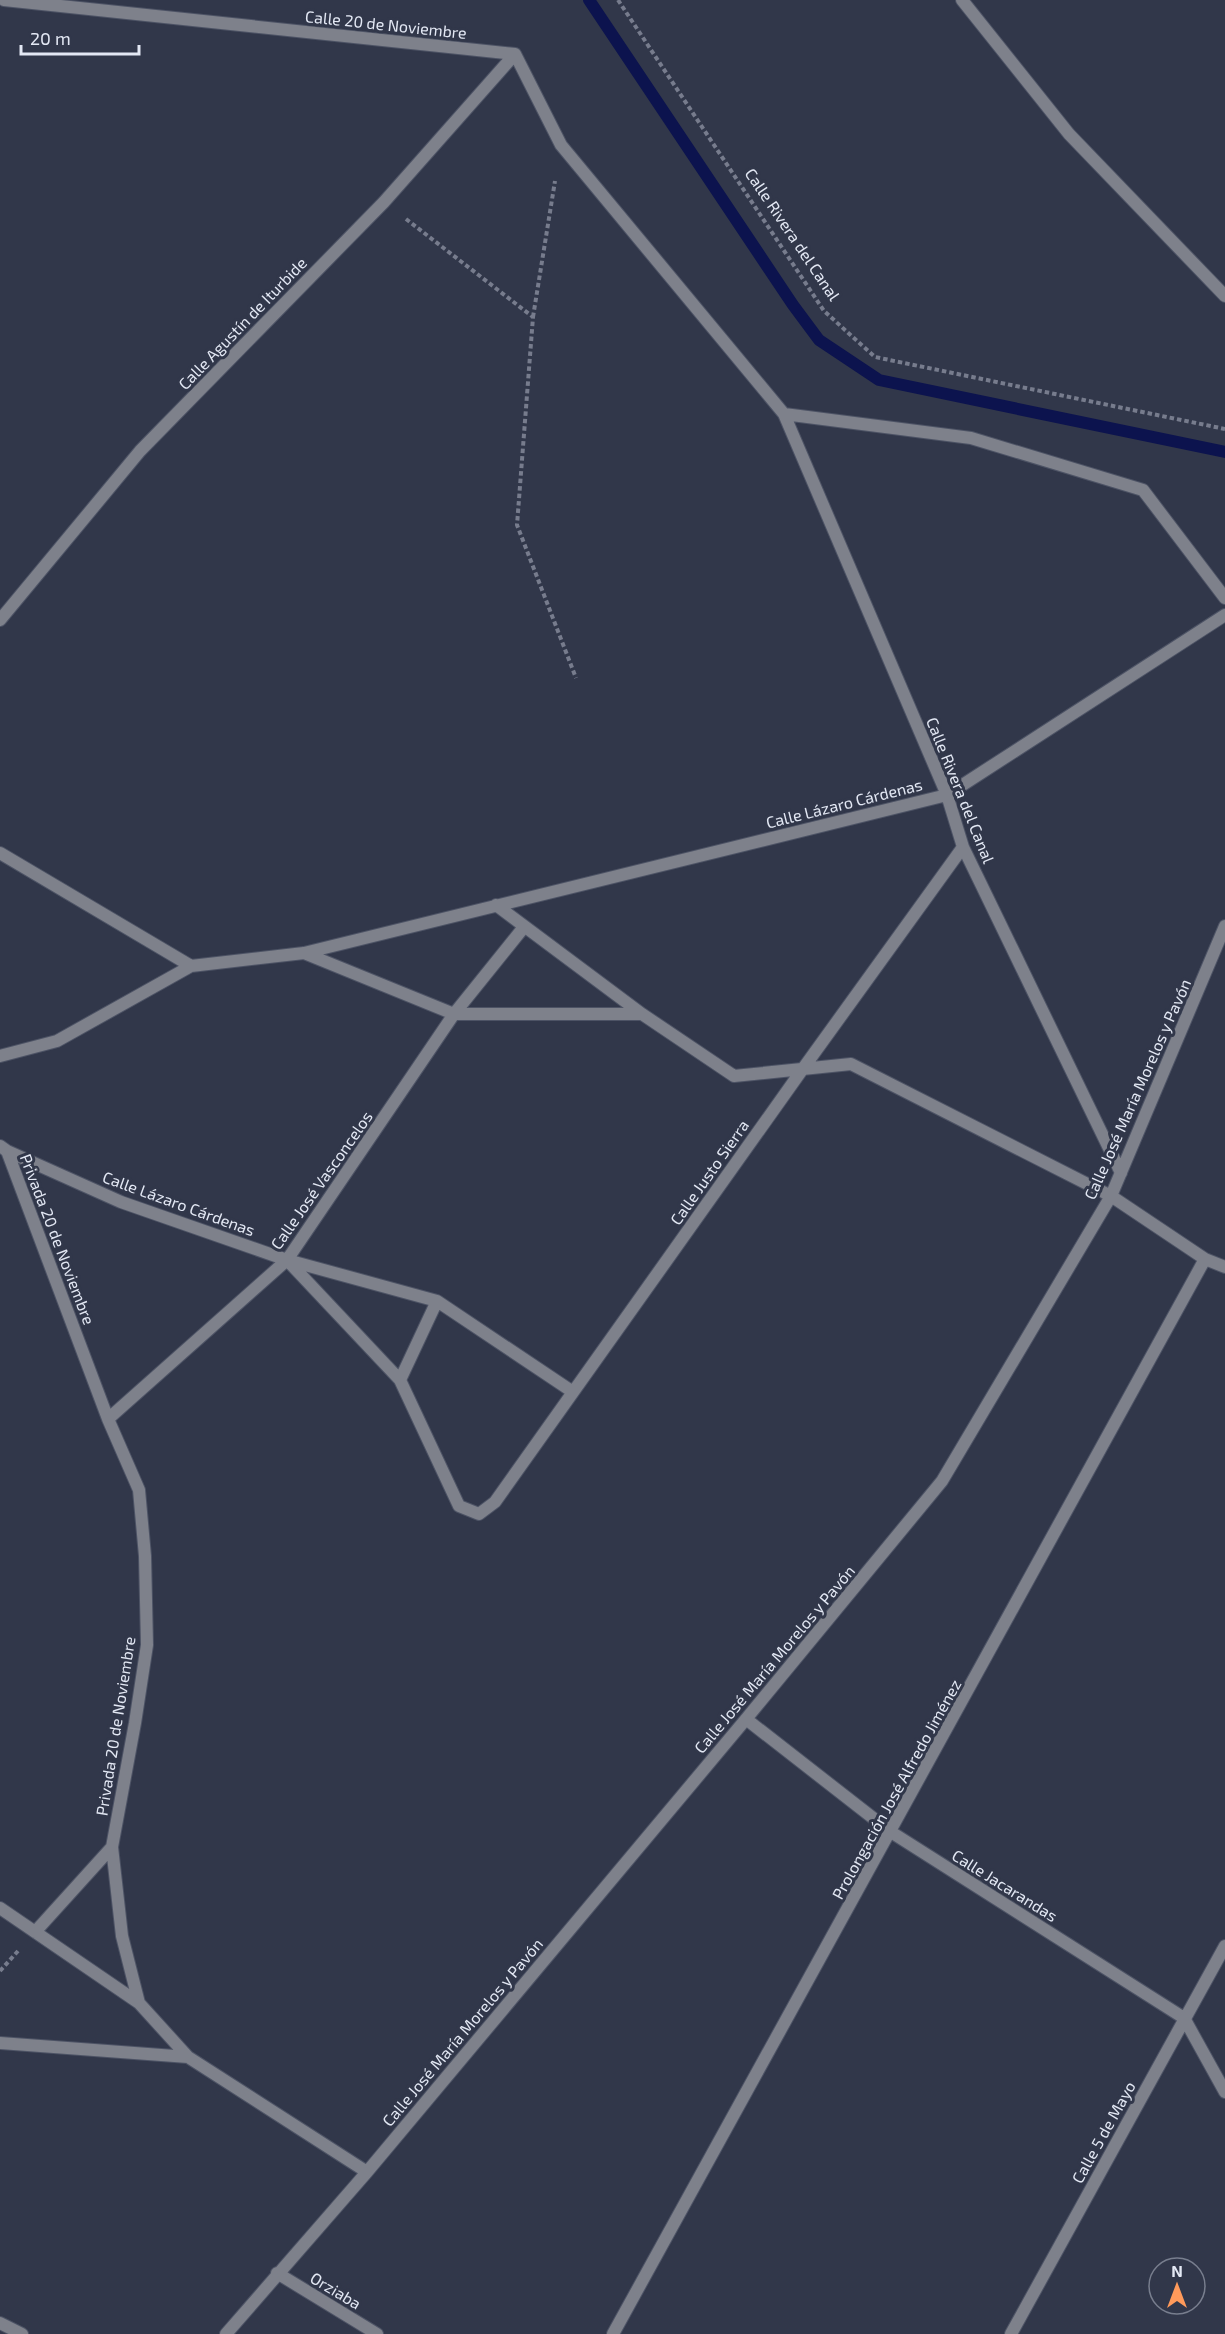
<svg xmlns="http://www.w3.org/2000/svg" width="1225" height="2334" viewBox="0 0 1225 2334" font-family="'Exo 2',sans-serif">
<rect width="100%" height="100%" fill="#31374a"/>
<g fill="none" stroke-linecap="round" stroke-linejoin="round">
<path stroke="#0c134e" stroke-width="12" d="M589 0 793 305 819 340 879 380 1225 452"/>
<g stroke="#4d5365" stroke-width="14">
<path id="street" d="M4 0 515 54
M962 0 1069 134 1225 296
M515 54 561 145 784 414 947 795 963 847 1121 1173
M784 414 971 438 1143 490 1225 598
M0 620 140 451 384 202 515 54
M0 853 191 966
M496 905 642 1014 734 1076 851 1064 1111 1196 1205 1259 1225 1267
M304 953 454 1014H642
M0 1056 57 1041 191 966 304 953 947 795 1225 615
M0 1146 7 1151 121 1202 287 1260 437 1301 573 1392
M7 1151 108 1419 139 1490 145 1556 147 1645 135 1723 112 1847 122 1936 139 2003 188 2057
M287 1260 400 1380 459 1506 479 1514 495 1502 802 1070 963 847
M400 1380 437 1301
M108 1419 287 1260 454 1014 524 927
M746 1719 891 1832 1184 2018 1225 2092
M0 1908 139 2003
M35 1932 112 1847
M0 2043 188 2057 367 2172
M277 2273 377 2334
M0 2323 22 2334
M226 2334 367 2172 746 1719 942 1481 1111 1196 1225 926
M613 2334 1205 1259
M1011 2334 1225 1946"/>
</g>
<path stroke="#777c8d" stroke-width="4" stroke-dasharray="4.5 3" stroke-linecap="butt" d="M618 0 824 311 875 357 1225 429
M406 219 533 317 517 525 576 678
M533 317 555 181
M0 1971 18 1951"/>
<use href="#street" stroke="#7e818b" stroke-width="12"/>
</g>
<g text-anchor="middle" dominant-baseline="central" stroke-width="6" stroke-linejoin="round" paint-order="stroke">
<g font-size="16" fill="#e3e8f4" stroke="#31374a">
<text transform="translate(386 24) rotate(6)">Calle 20 de Noviembre</text>
<text transform="translate(793 234) rotate(56)">Calle Rivera del Canal</text>
<text transform="translate(242 323) rotate(-46)">Calle Agustín de Iturbide</text>
<text transform="translate(961 790) rotate(68)">Calle Rivera del Canal</text>
<text transform="translate(844 803) rotate(-14)">Calle Lázaro Cárdenas</text>
<text transform="translate(1137 1089) rotate(-66)">Calle José María Morelos y Pavón</text>
<text transform="translate(709 1172) rotate(-55)">Calle Justo Sierra</text>
<text transform="translate(321 1180) rotate(-55)">Calle José Vasconcelos</text>
<text transform="translate(179 1203) rotate(20)">Calle Lázaro Cárdenas</text>
<text transform="translate(58 1239) rotate(69)">Privada 20 de Noviembre</text>
<text transform="translate(774 1659) rotate(-50)">Calle José María Morelos y Pavón</text>
<text transform="translate(115 1726) rotate(-81)">Privada 20 de Noviembre</text>
<text transform="translate(896 1789) rotate(-61)">Prolongación José Alfredo Jiménez</text>
<text transform="translate(1005 1885) rotate(32)">Calle Jacarandas</text>
<text transform="translate(462 2032) rotate(-50)">Calle José María Morelos y Pavón</text>
<text transform="translate(1103 2132) rotate(-61)">Calle 5 de Mayo</text>
<text transform="translate(336 2290) rotate(31)">Orziaba</text>
</g>
</g>
<g transform="translate(1177 2286)"><circle r="28" fill="#31374a" stroke="#787e8e" stroke-width="1.5"/>
<path d="M0-4.5L10 22L0 15L-10 22Z" fill="#ff9a5b"/>
<text y="-9" font-size="16" font-weight="bold" text-anchor="middle" fill="#e3e8f4">N</text>
</g>
<path d="M21 45v9h118v-9" fill="none" stroke="#e3e8f4" stroke-width="3"/>
<text x="30" y="45" font-size="18" fill="#e3e8f4" stroke="#31374a" stroke-width="4.5" paint-order="stroke">20 m</text>
</svg>
